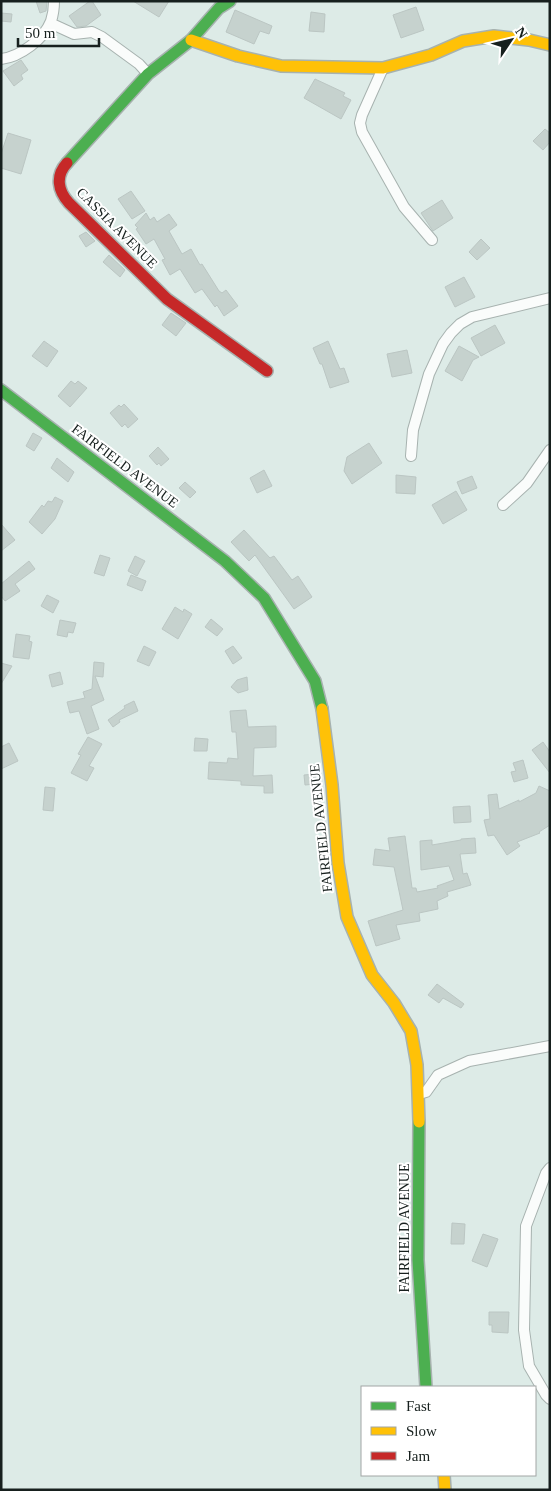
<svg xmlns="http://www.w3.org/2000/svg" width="551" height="1491" viewBox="0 0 551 1491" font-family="Georgia,serif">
<rect width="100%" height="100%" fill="#ddebe7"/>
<path fill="#c6d2ce" stroke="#bbc6c3" d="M36 1H47L46 11 40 13Z
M90 1H92L101 15 86 26 77 27 69 16Z
M133 1H169L159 17Z
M416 7 424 30 401 38 393 15Z
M235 10 272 26 269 34 260 31 254 44 226 32Z
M311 12 325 14 324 32 309 31Z
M1 13 12 14 11 22 1 21Z
M21 60 28 70 21 75 23 79 14 86 3 71Z
M315 79 345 93 343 96 351 100 341 119 304 98Z
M545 129 550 133V142L543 150 533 141Z
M8 133 31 140 21 174 1 168V154Z
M131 191 145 211 132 219 118 199Z
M442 200 453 218 433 231 421 213Z
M146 213 150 220 154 217 157 222 169 214 177 225 169 231 182 254 191 249 200 265 202 264 219 291 222 293 226 290 238 306 224 316 217 305 215 307 202 289 195 293 180 269 170 275 162 260 165 259 154 239 146 244 136 229 138 228 135 225Z
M86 232 95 241 86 247 79 236Z
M481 239 490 248 477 260 469 252Z
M109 255 125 270 120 277 103 262Z
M464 277 475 297 455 307 445 287Z
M171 313 186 323 176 336 162 325Z
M495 325 505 343 481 356 471 338Z
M44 341 58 351 47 367 32 356Z
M328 341 340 369 344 368 349 382 330 388 322 364H320L313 348Z
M459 346 479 357 473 360 462 381 445 371Z
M407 350 412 373 392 377 387 354Z
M71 381 75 384 78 381 87 388 70 407 58 396Z
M124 404 138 419 128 428 125 424 122 427 110 413 119 405 121 407Z
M33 433 42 438 34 451 26 446Z
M369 443 382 463 352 484 344 471 347 457Z
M158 447 169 459 161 466 159 463 157 465 149 456Z
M57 458 74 472 68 482 51 468Z
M264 470 272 486 257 493 250 478Z
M396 475 416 477 415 494 396 493Z
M472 476 477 488 462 494 457 482Z
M185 482 196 492 190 498 179 488Z
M456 491 467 510 443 524 432 505Z
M55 497 63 501 55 519 42 534 29 522 42 505 44 507 48 501 52 502Z
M1 524 15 540 1 551Z
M244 530 270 558 274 556 292 580 298 576 312 597 294 609 255 555 249 561 231 542Z
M100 555 110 558 104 576 94 573Z
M135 556 145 561 137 576 128 571Z
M29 561 35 569 15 584 20 591 5 601 1 596V584Z
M131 575 146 581 142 591 127 585Z
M47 595 59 601 53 613 41 606Z
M175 607 183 612 184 609 192 614 178 639 162 629Z
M211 619 223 629 217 636 205 627Z
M60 620 76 623 73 633 68 632 67 637 57 635Z
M16 634 30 636 29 641 32 642 29 659 13 657Z
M144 646 156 652 149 666 137 661Z
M233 646 242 658 233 664 225 651Z
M94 662 104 663 103 677 95 676 104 700 91 706 99 729 87 734 79 711 70 713 67 702 85 698 83 692 92 689Z
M1 663 12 666 1 684Z
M60 672 63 684 52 687 49 675Z
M247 677 248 690 238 693 231 687 237 680Z
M134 701 138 711 119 720 120 722 113 727 108 720 125 708 124 706Z
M246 710 248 727 276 726V747L254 748 253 776 272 775 273 793H264V786L241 785V781L208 779 209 762 227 763 228 758 238 759 236 732H232L230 711Z
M88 737 102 744 89 766 94 768 87 781 71 773 81 755 78 754Z
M195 738 208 739 207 751H194Z
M543 742 550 752V773L532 750Z
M9 743 18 761 1 769V747Z
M523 760 528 778 514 782 511 772 516 771 513 763Z
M315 774 316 784 305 785 304 775Z
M539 786 550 791V825L539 832 540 833 517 842 520 846 507 855 494 835 488 836 484 820 490 819 488 795 497 794 499 809 519 800V802L536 793Z
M45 787 55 788 53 811 43 810Z
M470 806 471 822 454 823 453 807Z
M405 836 412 888H416L417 892 438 888 437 886 454 880 449 866 421 870 420 841 432 840V845L461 840V839L475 838 476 853 460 854 463 874 467 873 471 885 447 892 448 896 437 901 438 909 419 913 420 921 396 925 400 939 376 946 368 921 403 910 394 867 373 865 375 849 390 851 388 838Z
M437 984 464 1004 461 1008 443 998 439 1003 428 995Z
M452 1223 465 1224 464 1244H451Z
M483 1234 498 1239 487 1267 472 1261Z
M489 1312H509L508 1333 492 1332V1325H489Z"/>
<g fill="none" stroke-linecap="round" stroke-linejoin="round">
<g stroke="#a7b2af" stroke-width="12">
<path id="street" d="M50 23 74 34 92 32 102 37 139 64 148 74
M1 59C20 57 44 39 51 21 53 15 54 8 54 1
M383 68 362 115 360 123 362 132 404 207 432 240
M411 456 413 430 429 374 443 344 451 333 460 324 472 317 550 298
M503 505 527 483 550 450
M419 1094 426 1092 438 1075 469 1061 550 1046
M550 1168 546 1173 526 1226 524 1330 529 1366 546 1395 550 1399"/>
</g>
<g stroke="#a7b2af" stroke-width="14">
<path id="fast" d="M67 163 148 74 191 40 219 8 230 1
M1 390 225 561 264 598 315 681 322 709
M419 1122 418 1260 426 1387"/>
</g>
<g stroke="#a7b2af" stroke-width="14">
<path id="slow" d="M191 40 238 56 281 66 383 68 431 55 463 41 494 36 529 40 550 45
M322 709 332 785 338 863 347 917 372 975 394 1003 411 1031 417 1065 419 1122
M444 1475 445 1490"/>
</g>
<g stroke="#a7b2af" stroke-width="14">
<path id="jam" d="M67 163C55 176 58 191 69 203L167 299 267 371"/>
</g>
<use href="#street" stroke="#fafcfb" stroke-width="10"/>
<use href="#fast" stroke="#4caf50" stroke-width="11"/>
<use href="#slow" stroke="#ffc107" stroke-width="11"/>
<use href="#jam" stroke="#c62828" stroke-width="11"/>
</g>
<g text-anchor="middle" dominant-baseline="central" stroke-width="4" stroke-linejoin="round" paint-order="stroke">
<g font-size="14" fill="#17201e" stroke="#fff">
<text transform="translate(117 228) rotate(45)">CASSIA AVENUE</text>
<text transform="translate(125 466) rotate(37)">FAIRFIELD AVENUE</text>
<text transform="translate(321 828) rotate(-96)">FAIRFIELD AVENUE</text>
<text transform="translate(404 1228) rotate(-90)">FAIRFIELD AVENUE</text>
</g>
</g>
<rect width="551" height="1491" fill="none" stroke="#17201e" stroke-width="5"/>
<rect x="361" y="1386" width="175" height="90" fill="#ffffff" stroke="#a2a6a5"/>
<rect x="371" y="1402" width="25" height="8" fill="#4caf50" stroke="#a2a6a5"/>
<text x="406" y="1411" font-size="15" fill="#17201e">Fast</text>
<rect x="371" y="1427" width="25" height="8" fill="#ffc107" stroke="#a2a6a5"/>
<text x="406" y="1436" font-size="15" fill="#17201e">Slow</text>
<rect x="371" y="1452" width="25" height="8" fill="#c62828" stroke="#a2a6a5"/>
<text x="406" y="1461" font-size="15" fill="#17201e">Jam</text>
<g transform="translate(511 40) rotate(55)" stroke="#ffffff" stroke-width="4" paint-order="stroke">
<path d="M0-4L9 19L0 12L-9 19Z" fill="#17201e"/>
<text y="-8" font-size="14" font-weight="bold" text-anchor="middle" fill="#17201e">N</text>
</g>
<path d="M18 38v8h81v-8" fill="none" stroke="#17201e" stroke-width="2.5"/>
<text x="25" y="38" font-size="15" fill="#17201e" stroke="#ffffff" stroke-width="4" paint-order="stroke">50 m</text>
</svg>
